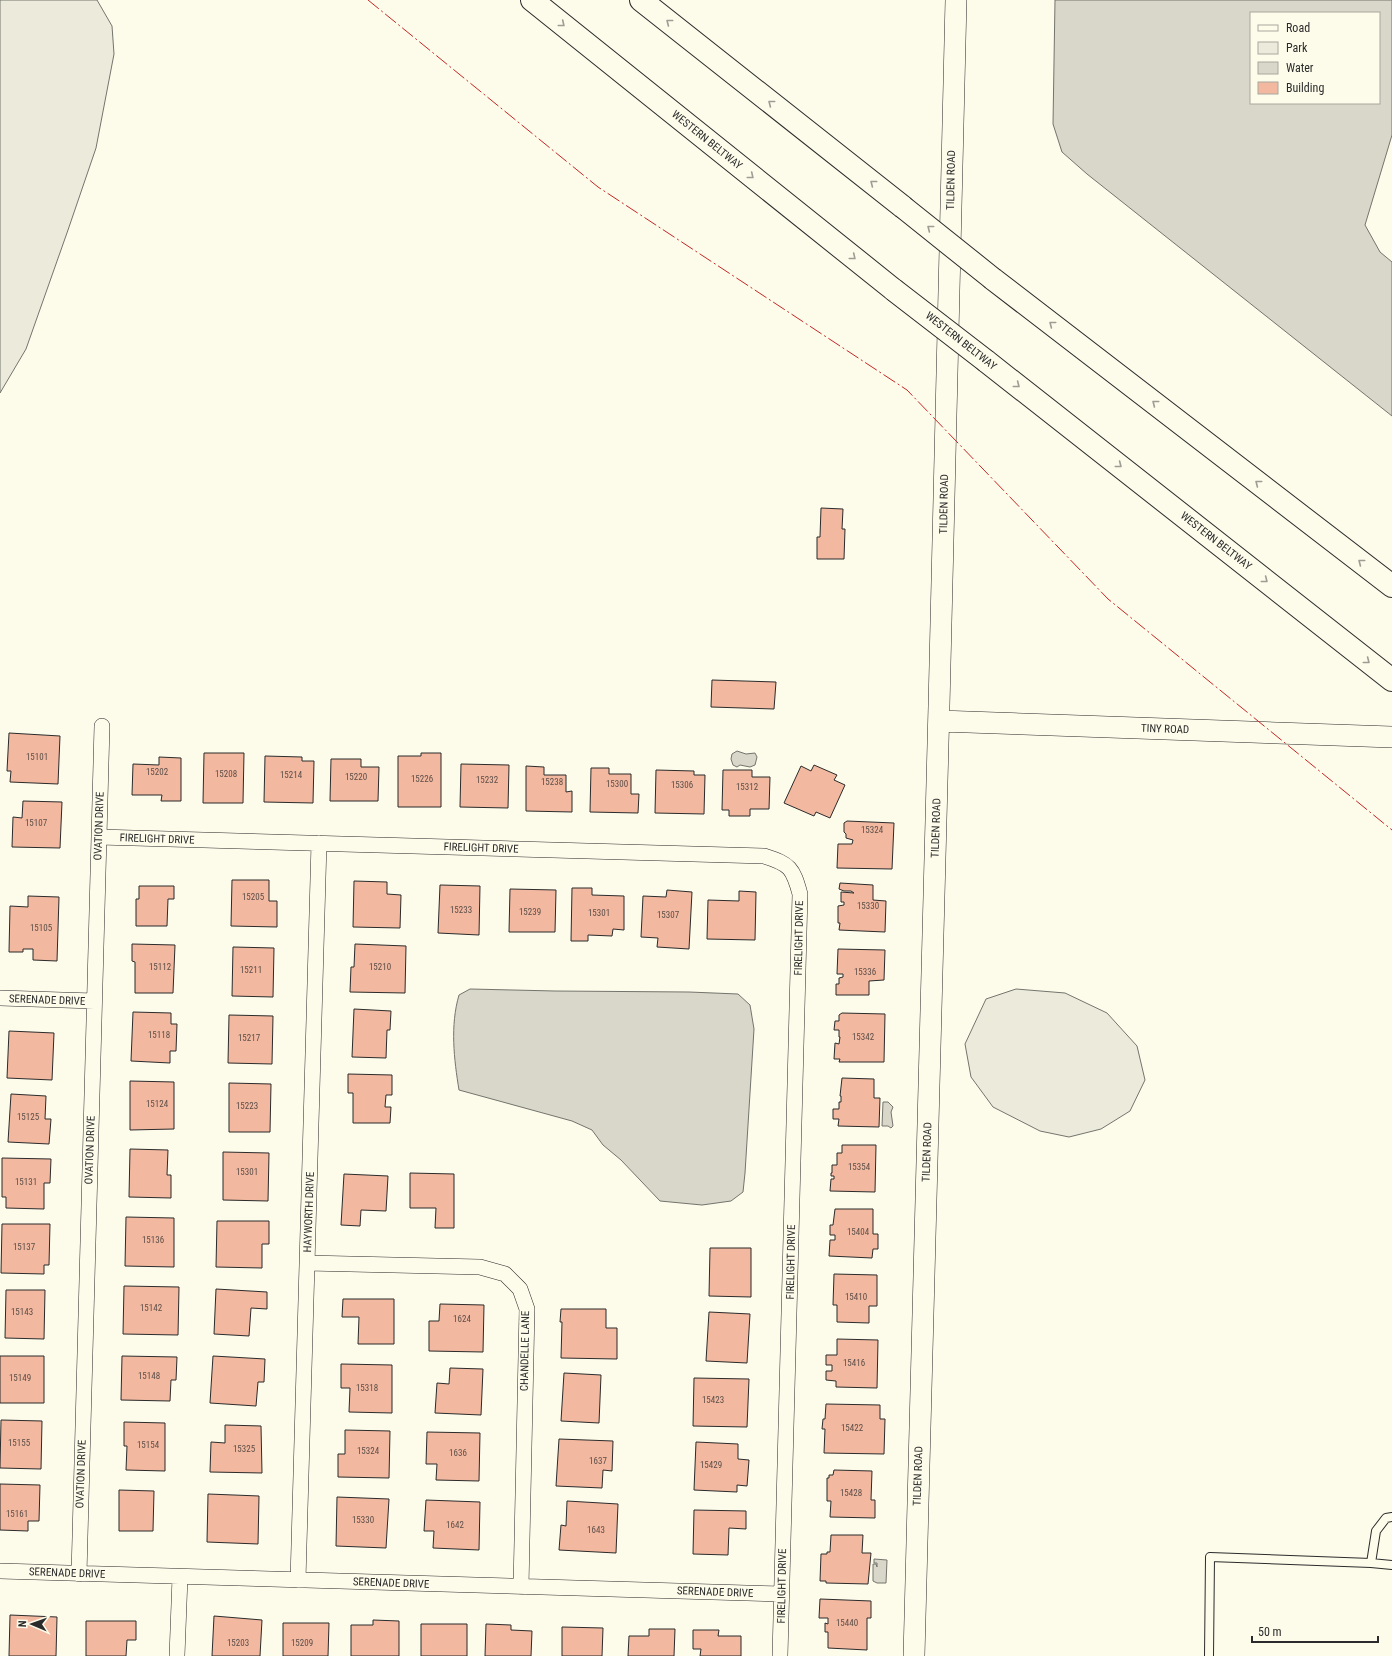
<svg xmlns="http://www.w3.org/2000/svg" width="1392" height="1656" viewBox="0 0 1392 1656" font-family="'Roboto Condensed',sans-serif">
<rect width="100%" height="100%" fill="#fdfbea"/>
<path fill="#ecebdb" stroke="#74746e" d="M0 0H97L112 26 114 54 96 148 68 230 26 349 0 393Z
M1016 989 1065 993 1107 1013 1137 1046 1145 1080 1130 1111 1101 1129 1069 1137 1040 1131 993 1107 971 1077 965 1044 986 999Z"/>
<path fill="#d8d7c9" stroke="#74746e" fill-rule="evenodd" d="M1055 0H1392V135L1365 225 1380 252 1392 262V416L1087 174 1062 152 1053 124ZM1251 13H1379V103H1251Z
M737 751 746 754 755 753 757 757 755 765 750 767 740 765 737 767 733 765 731 759 732 754Z
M470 989 555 991 689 992 738 994 750 1005 754 1029 745 1173 743 1192 731 1201 702 1205 660 1201 621 1160 603 1145 592 1130 572 1121 459 1090C454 1059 450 1026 459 995Z
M883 1102H888L893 1107 891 1112 893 1126 891 1128 888 1126H882Z
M874 1559 887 1560 886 1583H877L873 1581V1564H876L877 1567V1563H874Z"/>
<path fill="#f2b8a0" stroke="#2b2b2b" d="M821 508 843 509 842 529H845L844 559H817V537H820Z
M712 680 776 682 774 709 711 707Z
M9 733 60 736 58 784 10 782 11 771H7Z
M204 753H244L243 803H203Z
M421 753H441V807H398V756H421Z
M265 756 302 757V761H314L313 803 264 802Z
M159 757 181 758V801H161L162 795H132L133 764 159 765Z
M331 759H361V767H379L378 801H330Z
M461 764 509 765 508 808 460 807Z
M814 765 837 775 834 780 845 785 830 818 816 812 814 816 784 803 801 766 811 771Z
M526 766 544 767V775H566V792L572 791V812L526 811Z
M591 768H609V774H631V794H639L638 813 590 812Z
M656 770 694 771V775H705L704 814 655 813Z
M723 770H752V777H770L769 809H750V816H729V810H722Z
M23 801 62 802 60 848 12 847 13 817 22 818Z
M847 821 894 823 892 869 837 868 838 844H852L853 840 846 838V834L844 832V823Z
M232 880H269V901H277V927L231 926Z
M354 881 387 882V894L401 895 400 928 353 927Z
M840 883 873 885V900L886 901 885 932 839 930 840 923H838V906L844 905V902H841V892L854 893 851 891H844L839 889Z
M440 885 480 886 479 935 438 933Z
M139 886H174V899H168L167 926H136V899H139Z
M572 888H592V895L624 896V930L613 929 612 936 588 935V941H571Z
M510 889 556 890 555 932H509Z
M667 890 692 892 689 949 657 947 658 938 641 937 643 896 666 897Z
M739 891 756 892 755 940 707 939 708 900 739 901Z
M28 896 59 897 57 961 33 960V949H23V952H9L10 906 28 907Z
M132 944 175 945 173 993H135V962L132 961Z
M355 944 406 946 405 993 350 992 351 967H354Z
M233 947 274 948 273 997 232 996Z
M838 949 885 950 884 980 869 981V995H836V984H839V978L843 977V974H837Z
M354 1009 391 1011 390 1030H387L386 1058 352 1057Z
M133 1012 171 1013V1024H177L176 1051H170V1063L131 1061Z
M842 1013 885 1014 884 1062H839L840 1059H834L835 1043 839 1044 840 1037H839V1030H834L835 1021H839V1015Z
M229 1015 273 1016 272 1064 228 1063Z
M9 1031 54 1033 52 1080 7 1078Z
M348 1074 392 1075V1095H386L385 1107H391L390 1123H353V1093H348Z
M842 1078 874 1079V1098H880L879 1127 838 1126 839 1119H833V1109H839V1102H841V1096H840Z
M130 1081 174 1082V1129L130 1130Z
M229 1083 271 1084 270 1132H229Z
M11 1094 46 1096 45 1119H51L49 1144 8 1142Z
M842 1145H876L875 1192 830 1191 831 1179H834V1176H831V1173H832V1165H837V1153H842Z
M130 1149 168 1150 167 1175H171V1198L129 1197Z
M223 1152 269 1153 268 1201 223 1200Z
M2 1158 51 1159 50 1183H44V1209L6 1208V1197H2Z
M410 1173 454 1174V1228H435L436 1208H410Z
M344 1174 388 1176 386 1211 361 1210 360 1226 341 1225Z
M835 1209H873V1234H878V1249H873L872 1258 829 1256 830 1240H835V1235H830V1225H833Z
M126 1217 174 1218V1267L125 1266Z
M217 1221H269V1244H262V1268L216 1267Z
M2 1224H50L49 1265H44V1274L1 1273Z
M710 1248H751V1297L709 1296Z
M834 1274 877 1275V1306H869V1323L837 1322V1305H833Z
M124 1286 179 1287 178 1335 123 1334Z
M216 1289 267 1292V1309L251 1308 249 1336 214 1334Z
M6 1290H45L44 1339 5 1338Z
M343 1299H394V1344H358L359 1317H342Z
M440 1304 484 1305 483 1352 429 1351V1321H439Z
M561 1309H606V1328H617V1359L561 1358 562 1322H560Z
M709 1312 750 1314 747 1363 706 1361Z
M837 1339 878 1340 877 1388 836 1387V1381L826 1380V1371H832V1365H826V1355H837Z
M0 1356H44V1403H0Z
M122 1356 177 1357 176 1380H171L170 1401 121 1400Z
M213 1356 265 1359 264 1382H258L256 1406 210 1403Z
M341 1364 392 1365V1413L349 1412 350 1388H341Z
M450 1368 483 1369 481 1415 435 1413 437 1383 449 1384Z
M564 1373 601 1375 599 1423 561 1421Z
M694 1378 749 1379 747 1427 693 1426Z
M826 1404 880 1405V1419H885L884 1454 824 1453 825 1429H822L823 1419H825Z
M1 1420 42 1421 41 1469 0 1468Z
M124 1422 165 1423V1471L126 1470 127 1446H124Z
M225 1425 261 1426 262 1473 210 1472 211 1442 225 1443Z
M345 1430 390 1431 389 1478 338 1477V1454H345Z
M427 1432 480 1433 479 1481 436 1480 437 1464H426Z
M559 1439 613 1441 612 1471 603 1470 602 1488 556 1486Z
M696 1442 738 1444V1459L749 1460 747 1486 737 1485V1492L694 1490Z
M834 1470 872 1471 871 1500H875V1518L830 1517 831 1501H827V1478H829V1475H833Z
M0 1484 40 1485 39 1521H28V1531L0 1530Z
M119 1490 154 1491 153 1531H119Z
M208 1494 259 1496 258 1544 207 1542Z
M337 1497 389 1499 386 1548 336 1546Z
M426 1500 480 1502 479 1550 433 1548 434 1531H424Z
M567 1501 618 1504 616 1553 559 1550 561 1525 566 1526Z
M694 1510 746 1511V1529L729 1528 728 1555 693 1554Z
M831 1535H863L862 1553H871L868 1584 826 1583V1581H820L821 1554H827V1552H830Z
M820 1599 871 1601V1618H867V1650L828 1648V1632H825V1623L828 1624V1618H819Z
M10 1615 57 1617 56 1656H9Z
M214 1616 262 1620 260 1656H212Z
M373 1620 399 1621V1656H351V1625H373Z
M86 1621H136V1640H127L126 1656H86Z
M283 1623H329L328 1656H283Z
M421 1624H467V1656H421Z
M486 1624 511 1625V1630L532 1631 531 1656H485Z
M562 1627 603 1628 602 1656H562Z
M649 1629H675L674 1656H628L629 1636H649Z
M693 1630H719L718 1636H741V1656H700L701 1649H693Z"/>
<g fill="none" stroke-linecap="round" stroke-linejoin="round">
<g stroke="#2b2b2b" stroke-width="10">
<path id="lane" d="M1392 1517 1386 1518 1376 1531 1371 1563 1392 1565
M1209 1656 1210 1557 1371 1563"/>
</g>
<g stroke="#2b2b2b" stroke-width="16">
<path id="street" d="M99 837 764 856C790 864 793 868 800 894L780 1656
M0 998 94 1001
M307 1263 480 1267 505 1274 520 1289 527 1309 521 1587
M0 1571 782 1594
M79 1574 102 726
M298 1580 319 843
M177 1656 180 1577"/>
</g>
<g stroke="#2b2b2b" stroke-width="22">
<path id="secondary" d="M939 721 1392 737
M914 1656 939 706 956 0"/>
</g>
<g stroke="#2b2b2b" stroke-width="24">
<path id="highway" d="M532 0 894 290
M641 0 903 207
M993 279 1392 586
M986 361 1392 680"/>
</g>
<use href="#lane" stroke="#fdfbea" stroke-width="8"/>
<use href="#street" stroke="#fdfbea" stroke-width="15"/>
<use href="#secondary" stroke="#fdfbea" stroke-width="21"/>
<use href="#highway" stroke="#fdfbea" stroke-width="22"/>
<g stroke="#2b2b2b" stroke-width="24" stroke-linecap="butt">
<path id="highway-bridge" d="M903 207 993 279
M894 290 986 361"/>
</g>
<use href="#highway-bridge" stroke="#fdfbea" stroke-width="22"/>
<path stroke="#c62828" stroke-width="1" stroke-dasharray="14 3 2 3" stroke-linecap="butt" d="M368 0 598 187 907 390 1108 599 1392 830"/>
</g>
<defs><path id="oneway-chevron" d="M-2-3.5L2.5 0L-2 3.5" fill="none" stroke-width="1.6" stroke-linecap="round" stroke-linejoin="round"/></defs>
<g stroke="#9e9d94">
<use href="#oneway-chevron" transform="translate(669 22) rotate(-142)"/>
<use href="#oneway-chevron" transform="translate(562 24) rotate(39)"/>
<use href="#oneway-chevron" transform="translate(771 103) rotate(-142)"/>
<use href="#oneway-chevron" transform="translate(751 176) rotate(39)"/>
<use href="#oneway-chevron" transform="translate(873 183) rotate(-142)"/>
<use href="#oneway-chevron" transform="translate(930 228) rotate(-142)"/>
<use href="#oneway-chevron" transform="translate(853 257) rotate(39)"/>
<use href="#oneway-chevron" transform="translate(1052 324) rotate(-142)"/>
<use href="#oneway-chevron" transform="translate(1017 385) rotate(38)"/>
<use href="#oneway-chevron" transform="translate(1155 403) rotate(-142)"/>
<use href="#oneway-chevron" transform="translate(1119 465) rotate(38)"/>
<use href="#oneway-chevron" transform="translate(1258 483) rotate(-142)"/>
<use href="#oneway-chevron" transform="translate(1361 562) rotate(-142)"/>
<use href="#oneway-chevron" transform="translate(1265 580) rotate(38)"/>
<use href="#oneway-chevron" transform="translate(1367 661) rotate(38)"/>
</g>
<g text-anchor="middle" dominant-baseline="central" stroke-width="3" stroke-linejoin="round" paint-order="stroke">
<g font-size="9" fill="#5d4e48">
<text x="37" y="757">15101</text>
<text x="157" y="772">15202</text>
<text x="226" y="774">15208</text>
<text x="291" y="775">15214</text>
<text x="356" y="777">15220</text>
<text x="422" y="779">15226</text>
<text x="487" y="780">15232</text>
<text x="552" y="782">15238</text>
<text x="617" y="784">15300</text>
<text x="682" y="785">15306</text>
<text x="747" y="787">15312</text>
<text x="36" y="823">15107</text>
<text x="872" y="830">15324</text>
<text x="253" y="897">15205</text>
<text x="868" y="906">15330</text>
<text x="461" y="910">15233</text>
<text x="530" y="912">15239</text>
<text x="599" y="913">15301</text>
<text x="668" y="915">15307</text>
<text x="41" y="928">15105</text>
<text x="160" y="967">15112</text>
<text x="380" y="967">15210</text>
<text x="251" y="970">15211</text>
<text x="865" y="972">15336</text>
<text x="159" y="1035">15118</text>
<text x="863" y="1037">15342</text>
<text x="249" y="1038">15217</text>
<text x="157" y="1104">15124</text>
<text x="247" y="1106">15223</text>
<text x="28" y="1117">15125</text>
<text x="859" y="1167">15354</text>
<text x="247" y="1172">15301</text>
<text x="26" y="1182">15131</text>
<text x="858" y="1232">15404</text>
<text x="153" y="1240">15136</text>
<text x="24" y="1247">15137</text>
<text x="856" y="1297">15410</text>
<text x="151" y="1308">15142</text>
<text x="22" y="1312">15143</text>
<text x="462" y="1319">1624</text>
<text x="854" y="1363">15416</text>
<text x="149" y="1376">15148</text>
<text x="20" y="1378">15149</text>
<text x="367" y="1388">15318</text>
<text x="713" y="1400">15423</text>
<text x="852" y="1428">15422</text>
<text x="19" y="1443">15155</text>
<text x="148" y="1445">15154</text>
<text x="244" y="1449">15325</text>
<text x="368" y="1451">15324</text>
<text x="458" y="1453">1636</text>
<text x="598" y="1461">1637</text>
<text x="711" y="1465">15429</text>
<text x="851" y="1493">15428</text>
<text x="17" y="1514">15161</text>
<text x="363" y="1520">15330</text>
<text x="455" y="1525">1642</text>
<text x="596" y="1530">1643</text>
<text x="847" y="1623">15440</text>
<text x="238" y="1643">15203</text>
<text x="302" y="1643">15209</text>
</g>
<g font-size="11" fill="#2b2b2b" stroke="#fdfbea">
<text transform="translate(707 140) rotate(39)">WESTERN BELTWAY</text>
<text transform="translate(951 180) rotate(-89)">TILDEN ROAD</text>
<text transform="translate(961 341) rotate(38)">WESTERN BELTWAY</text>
<text transform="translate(944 504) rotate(-89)">TILDEN ROAD</text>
<text transform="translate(1216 541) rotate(38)">WESTERN BELTWAY</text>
<text transform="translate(1165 729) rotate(2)">TINY ROAD</text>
<text transform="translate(99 826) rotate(-88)">OVATION DRIVE</text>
<text transform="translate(936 828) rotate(-88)">TILDEN ROAD</text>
<text transform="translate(157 839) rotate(2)">FIRELIGHT DRIVE</text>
<text transform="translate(481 848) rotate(2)">FIRELIGHT DRIVE</text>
<text transform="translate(799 938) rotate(-89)">FIRELIGHT DRIVE</text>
<text transform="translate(47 1000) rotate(2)">SERENADE DRIVE</text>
<text transform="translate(90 1150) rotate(-88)">OVATION DRIVE</text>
<text transform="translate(927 1152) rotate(-88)">TILDEN ROAD</text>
<text transform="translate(309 1212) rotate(-88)">HAYWORTH DRIVE</text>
<text transform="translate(791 1262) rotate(-89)">FIRELIGHT DRIVE</text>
<text transform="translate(525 1351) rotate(-89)">CHANDELLE LANE</text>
<text transform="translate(81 1474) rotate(-88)">OVATION DRIVE</text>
<text transform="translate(918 1476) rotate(-88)">TILDEN ROAD</text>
<text transform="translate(67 1573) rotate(2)">SERENADE DRIVE</text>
<text transform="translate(391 1583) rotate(2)">SERENADE DRIVE</text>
<text transform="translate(782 1586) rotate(-89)">FIRELIGHT DRIVE</text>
<text transform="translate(715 1592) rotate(2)">SERENADE DRIVE</text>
</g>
</g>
<rect x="1250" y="12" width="130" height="92" fill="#fdfbea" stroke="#a9a89e"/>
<rect x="1258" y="25" width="20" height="6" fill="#fdfbea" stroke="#a9a89e"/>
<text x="1286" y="32" font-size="12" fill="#2b2b2b">Road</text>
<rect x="1258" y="42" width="20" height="12" fill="#ecebdb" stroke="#a9a89e"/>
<text x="1286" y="52" font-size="12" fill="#2b2b2b">Park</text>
<rect x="1258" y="62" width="20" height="12" fill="#d8d7c9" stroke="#a9a89e"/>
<text x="1286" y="72" font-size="12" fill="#2b2b2b">Water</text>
<rect x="1258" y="82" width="20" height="12" fill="#f2b8a0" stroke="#a9a89e"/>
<text x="1286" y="92" font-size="12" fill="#2b2b2b">Building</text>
<g transform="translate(32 1624) rotate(272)" stroke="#fdfbea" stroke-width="3" paint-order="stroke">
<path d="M0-3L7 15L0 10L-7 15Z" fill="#2b2b2b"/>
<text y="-6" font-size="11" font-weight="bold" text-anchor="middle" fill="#2b2b2b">N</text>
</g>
<path d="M1252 1636v6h126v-6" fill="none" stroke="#2b2b2b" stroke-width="2"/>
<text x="1258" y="1636" font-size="12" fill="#2b2b2b" stroke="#fdfbea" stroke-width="3" paint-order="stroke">50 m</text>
</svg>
